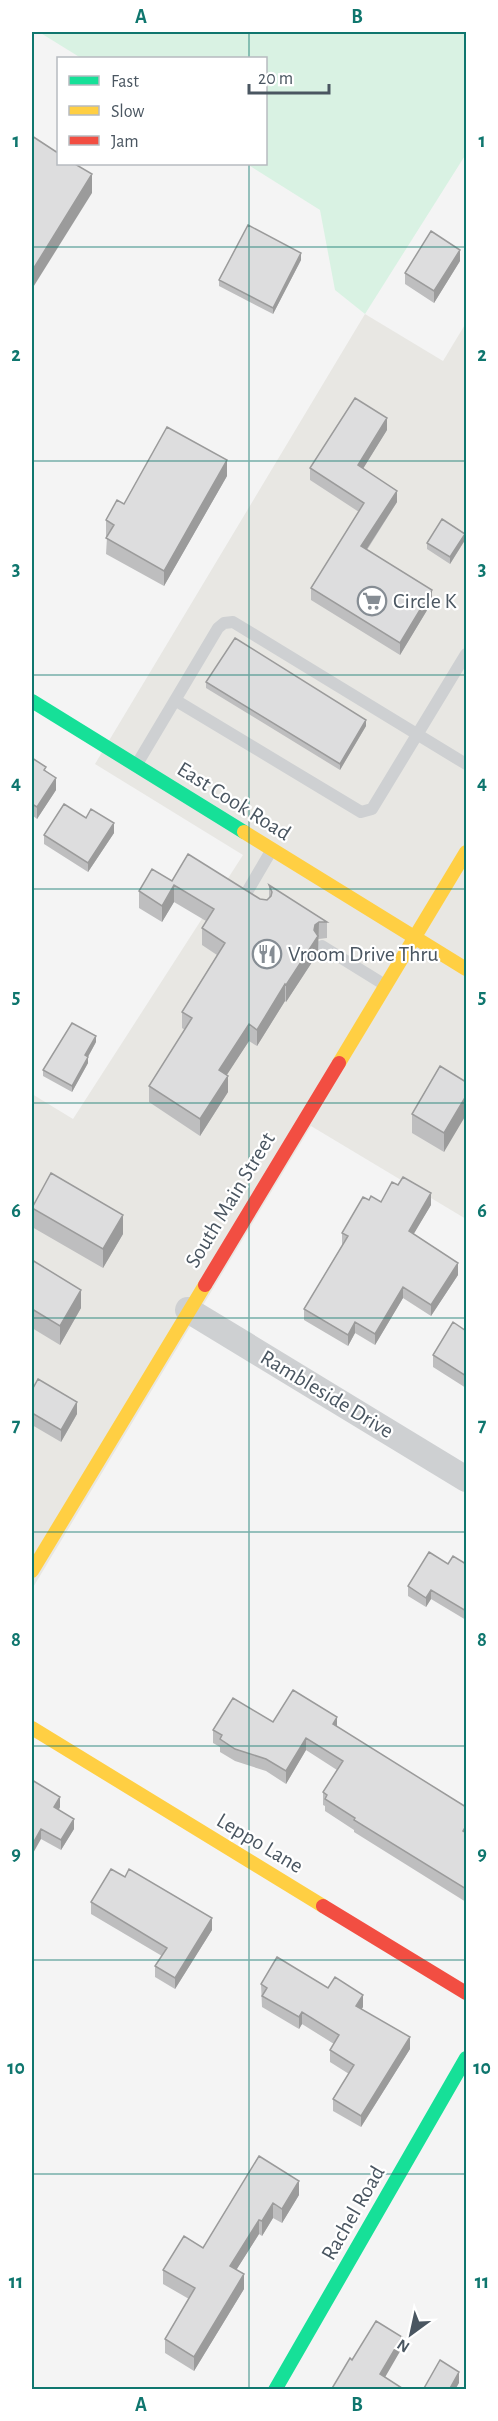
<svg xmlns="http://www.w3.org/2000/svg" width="498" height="2421" viewBox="0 0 498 2421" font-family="'Alegreya Sans',sans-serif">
<rect width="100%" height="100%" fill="#f4f4f4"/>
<path fill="#e8e7e3" d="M365 314 443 361 466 323V1219L311 1126 32 1589V1094L73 1119 243 855 95 764Z"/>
<path fill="#d9f2e3" d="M39 32H466V154L365 314 335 290 320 210 247 164H266V58H81Z"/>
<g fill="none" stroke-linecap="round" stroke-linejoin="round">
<path stroke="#ced0d2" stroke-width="12" d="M175 700 361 812 372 809 466 654
M137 764 218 628 224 623 233 622 466 764
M256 904 247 898V892L271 851
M322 946 385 985"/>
<path stroke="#ced0d2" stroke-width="26" d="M188 1310 466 1479"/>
<path stroke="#16e098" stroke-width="14" d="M32 701 244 832
M275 2390 466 2058"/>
<path stroke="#ffcf43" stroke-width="14" d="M244 832 466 969
M339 1063 466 852
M32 1571 205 1285
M32 1728 323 1906"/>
<path stroke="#f24e42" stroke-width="14" d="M205 1285 339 1063
M323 1906 466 1993"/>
</g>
<path fill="#bebebf" d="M301 260 273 314 219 286V280Z
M460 261 434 303 405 284V273Z
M387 430 363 468 397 502 367 550 432 602 400 655 311 600V588L359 512 310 480V468Z
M227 476 164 586 106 554 107 537 106 536V520L124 504Z
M465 540 450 564 427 549V543Z
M206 682 366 726 340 770 206 688Z
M32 758 46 771 56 790 37 819 32 815Z
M86 818 114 833 88 872 44 844V835Z
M172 881 260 899 267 900 269 898V885L327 922V938L319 939H318V953L286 1002 285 1001 257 1046 249 1041 226 1075 228 1092 200 1136 149 1102V1086L185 1030 182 1028V1012L217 955 202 945V928L206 921 174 902 162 922 139 908V891Z
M96 1042 88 1057V1063L72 1092 43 1076V1070Z
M466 1082 444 1152 412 1133V1114Z
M369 1200 381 1202 431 1205 413 1234 458 1275 431 1316 403 1298 375 1345 355 1333 348 1346 304 1320V1309L343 1244H342V1233Z
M32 1207 123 1234 103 1268 32 1227Z
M32 1260 81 1308 60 1345 32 1328Z
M466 1331V1388L433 1367V1355Z
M32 1390 77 1414 61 1442 32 1425Z
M448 1564H466V1620L431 1599 426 1607 408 1596V1586Z
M273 1722 337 1727 466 1807V1902L354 1832V1830L325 1811V1806L323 1805V1792L337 1770 306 1750 286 1784 266 1771 235 1761 220 1752V1747L213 1743V1730Z
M32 1780 60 1807 59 1810 74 1829 61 1850 41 1839Z
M91 1902 212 1930 175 1989 155 1977V1966L162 1956 91 1914Z
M261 1984 328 1988 363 2007 361 2009 410 2049 361 2127 333 2111V2099L349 2074 330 2062V2050L334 2044 302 2024 299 2029 262 2007Z
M259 2156 299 2195 282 2223 273 2218 262 2236 259 2234 236 2270 244 2289 194 2371 165 2353V2339L189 2299 163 2284V2270L203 2248Z"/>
<path fill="#9b9b9b" d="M92 174V193L32 289V271Z
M460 250V261L434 303V291Z
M301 253V260L273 314V308Z
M34 339V358L32 361V342Z
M387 418V430L358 477V465Z
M227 460V476L164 586V571Z
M397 491V502L361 558V546Z
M465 534V540L450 564V557Z
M432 590V602L400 655V643Z
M366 720V726L340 770V764Z
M56 778V790L37 819V807Z
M114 823V833L88 872V863Z
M174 885V902L162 922V906Z
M319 922 318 953 286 1002V985L314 930 315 925Z
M285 984V1001L257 1046V1030Z
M249 1024V1041L219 1087V1070Z
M96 1036V1042L85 1062V1055Z
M88 1057V1063L72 1092V1086Z
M228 1076V1092L200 1136V1119Z
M466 1096V1115L444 1152V1133Z
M431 1193V1205L409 1242V1231Z
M123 1215V1234L103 1268V1249Z
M458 1263V1275L431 1316V1305Z
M403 1287V1298L375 1345V1334Z
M81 1290V1308L60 1345V1326Z
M355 1322V1333L348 1346V1335Z
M77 1402V1414L61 1442V1430Z
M431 1590V1599L426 1607V1598Z
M337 1717V1730L333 1724Z
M306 1738V1750L286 1784V1771Z
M60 1797V1807L54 1817V1807Z
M74 1819V1829L61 1850V1840Z
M41 1829V1839L32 1855V1845Z
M212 1918V1930L175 1989V1978Z
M363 1995V2007L356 2018V2006Z
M302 2012V2024L299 2029V2017Z
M410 2037V2049L361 2127V2116Z
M299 2181V2195L282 2223V2209Z
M273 2203V2218L262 2236V2221Z
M259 2220V2234L230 2280V2266Z
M244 2274V2289L194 2371V2357Z
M402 2337V2348L380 2386V2374Z
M459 2372V2383L455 2390H449Z"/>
<path fill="#ddddde" stroke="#9b9b9b" stroke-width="1.5" d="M32 136 58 153V164H75L92 174 32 271Z
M248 225 301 253 273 308 219 280Z
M431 231 460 250 434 291 405 273Z
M355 398 387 418 358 465 397 491 361 546 432 590 400 643 311 588 364 503 310 468Z
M167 427 227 460 164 571 106 538 114 525 106 520 117 500 124 504Z
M442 519 465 534 450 557 427 543Z
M235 638 366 720 340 764 206 682Z
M32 758 46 767 44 770 56 778 37 807 32 804Z
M64 804 86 818 91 809 114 823 88 863 44 835Z
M188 854 260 899 267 900 271 896 272 892 269 885 327 922H319L315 925 314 930 318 936 286 985 285 984 257 1030 249 1024 219 1070 228 1076 200 1119 149 1086 192 1018 182 1012 225 943 202 928 214 909 174 885 162 906 139 891 152 869 172 881Z
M72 1023 96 1036 85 1055 88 1057 72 1086 43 1070Z
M440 1066 466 1082V1096L444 1133 412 1114Z
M51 1173 123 1215 103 1249 32 1208Z
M403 1177 431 1193 409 1231 458 1263 431 1305 403 1287 375 1334 355 1322 348 1335 304 1309 348 1236 342 1233 363 1197 369 1200 371 1196 381 1202 392 1182 398 1185Z
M32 1260 81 1290 60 1326 32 1309Z
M453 1322 466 1331V1376L433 1355Z
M38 1379 77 1402 61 1430 32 1413V1390Z
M429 1552 448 1564 453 1556 466 1564V1611L431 1590 426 1598 408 1586Z
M293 1690 337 1717 333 1724 466 1807V1826L463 1831 466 1833V1889L354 1820 355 1818 325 1799 327 1795 323 1792 343 1761 306 1738 286 1771 266 1759 235 1749 220 1739 222 1735 213 1730 233 1698 273 1722Z
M32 1780 60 1797 54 1807 74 1819 61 1840 41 1829 32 1845Z
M111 1869 125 1877 129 1869 212 1918 175 1978 155 1966 167 1948 91 1902Z
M277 1957 328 1988 335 1977 363 1995 356 2006 410 2037 361 2116 333 2099 354 2065 330 2050 339 2035 302 2012 299 2017 262 1996 267 1988 261 1984Z
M259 2156 299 2181 282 2209 273 2203 262 2221 259 2220 230 2266 244 2274 194 2357 165 2339 195 2288 163 2270 184 2236 203 2248Z
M376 2321 402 2337 380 2374 405 2390H331L350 2358 352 2360Z
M440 2360 459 2372 449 2390H423Z"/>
<path fill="none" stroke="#0f766e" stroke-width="1.5" stroke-opacity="0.55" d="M249 32V58M249 164V2390M32 247H466M32 461H466M32 675H466M32 889H466M32 1103H466M32 1318H466M32 1532H466M32 1746H466M32 1960H466M32 2174H466"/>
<defs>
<g id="supermarket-ring" transform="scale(1.5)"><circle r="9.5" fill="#fff" stroke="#868d94" stroke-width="1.5"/><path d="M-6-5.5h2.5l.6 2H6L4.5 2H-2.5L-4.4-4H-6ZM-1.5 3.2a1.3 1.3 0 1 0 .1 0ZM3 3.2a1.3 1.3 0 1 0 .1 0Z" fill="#868d94"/></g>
<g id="restaurant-ring" transform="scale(1.5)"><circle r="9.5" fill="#fff" stroke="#868d94" stroke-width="1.5"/><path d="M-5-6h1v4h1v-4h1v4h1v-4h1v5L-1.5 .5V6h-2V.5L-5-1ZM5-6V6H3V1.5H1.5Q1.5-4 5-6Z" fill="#868d94"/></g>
</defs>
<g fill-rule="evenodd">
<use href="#supermarket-ring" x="372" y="601"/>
<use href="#restaurant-ring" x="267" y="954"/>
</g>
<g text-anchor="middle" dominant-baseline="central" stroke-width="4.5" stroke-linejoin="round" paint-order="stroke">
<g font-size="22" fill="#4a5661" stroke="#fff" text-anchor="start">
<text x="393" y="601">Circle K</text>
<text x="288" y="954">Vroom Drive Thru</text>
</g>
<g font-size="22" fill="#4a5661" stroke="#fff">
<text transform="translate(234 801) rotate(32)">East Cook Road</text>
<text transform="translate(230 1200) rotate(-59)">South Main Street</text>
<text transform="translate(327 1394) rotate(31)">Rambleside Drive</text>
<text transform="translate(260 1843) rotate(31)">Leppo Lane</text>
<text transform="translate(353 2213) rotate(-60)">Rachel Road</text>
</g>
</g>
<rect width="498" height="2421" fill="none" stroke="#ffffff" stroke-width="66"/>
<rect x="57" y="57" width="210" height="108" fill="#ffffff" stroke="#b7bbc0" stroke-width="1.5"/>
<rect x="69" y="76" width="30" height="9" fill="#16e098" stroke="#b7bbc0" stroke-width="1.5"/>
<text x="111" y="87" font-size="18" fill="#4a5661">Fast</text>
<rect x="69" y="106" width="30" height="9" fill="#ffcf43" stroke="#b7bbc0" stroke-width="1.5"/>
<text x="111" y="117" font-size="18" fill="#4a5661">Slow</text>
<rect x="69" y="136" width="30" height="9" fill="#f24e42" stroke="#b7bbc0" stroke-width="1.5"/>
<text x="111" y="147" font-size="18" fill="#4a5661">Jam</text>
<g transform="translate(411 2334) rotate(213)" stroke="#ffffff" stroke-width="4.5" paint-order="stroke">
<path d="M0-4.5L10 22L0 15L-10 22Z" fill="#4a5661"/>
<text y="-9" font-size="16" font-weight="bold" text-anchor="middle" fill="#4a5661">N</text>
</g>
<path d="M249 84v9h80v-9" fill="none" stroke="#4a5661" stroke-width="3"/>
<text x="258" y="84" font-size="18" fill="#4a5661" stroke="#ffffff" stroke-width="4.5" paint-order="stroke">20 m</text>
<rect x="33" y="33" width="432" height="2355" fill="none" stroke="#0f766e" stroke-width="2"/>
<g font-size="20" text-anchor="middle" font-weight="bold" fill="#0f766e">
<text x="141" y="23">A</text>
<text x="357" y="23">B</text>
<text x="16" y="147">1</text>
<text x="482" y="147">1</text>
<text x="16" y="361">2</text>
<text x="482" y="361">2</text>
<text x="16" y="575">3</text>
<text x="482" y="575">3</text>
<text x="16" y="789">4</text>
<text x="482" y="789">4</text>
<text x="16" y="1003">5</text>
<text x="482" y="1003">5</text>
<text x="16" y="1217">6</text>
<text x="482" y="1217">6</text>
<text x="16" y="1431">7</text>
<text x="482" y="1431">7</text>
<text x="16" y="1646">8</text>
<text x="482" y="1646">8</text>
<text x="16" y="1860">9</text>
<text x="482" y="1860">9</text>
<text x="16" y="2074">10</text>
<text x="482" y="2074">10</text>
<text x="16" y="2288">11</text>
<text x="482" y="2288">11</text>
<text x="141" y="2411">A</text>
<text x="357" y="2411">B</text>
</g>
</svg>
